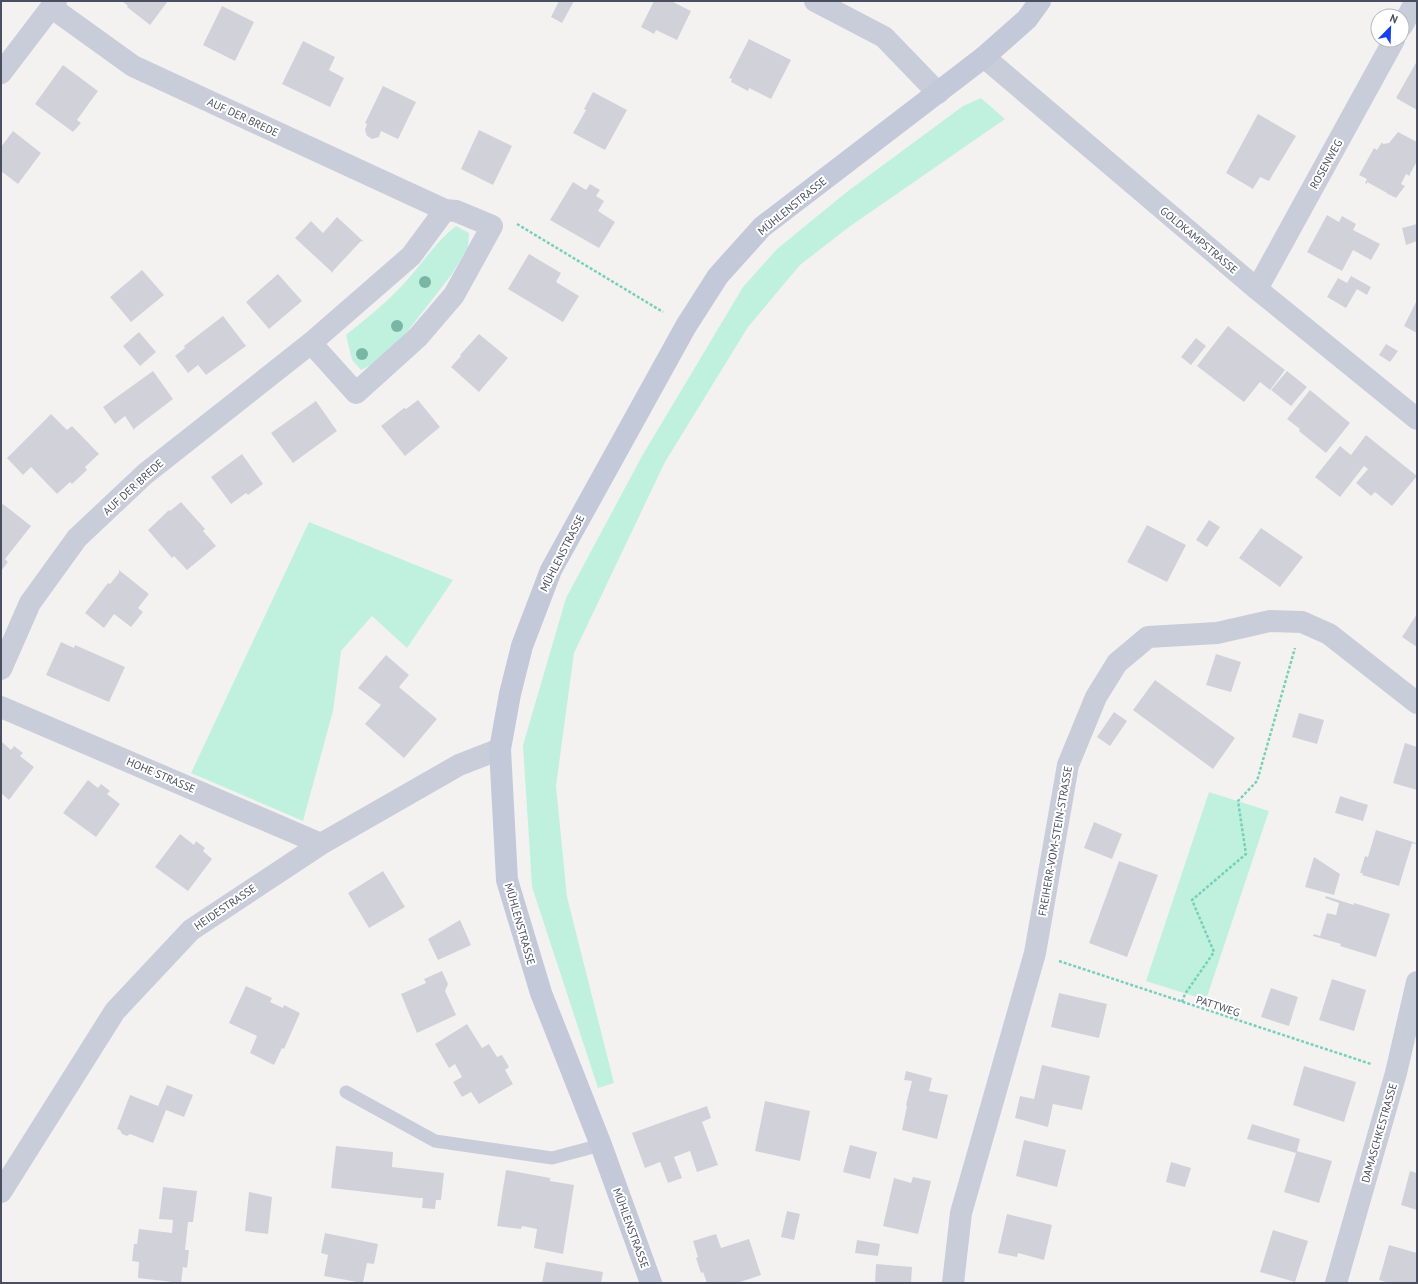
<svg xmlns="http://www.w3.org/2000/svg" width="1418" height="1284" viewBox="0 0 1418 1284" font-family="'PT Sans',sans-serif">
<rect width="100%" height="100%" fill="#f4f2f1"/>
<path fill="#c0f1df" d="M981 98 1005 119 849 227 800 265 748 327 665 462 574 653 556 786 567 897 614 1083 598 1088 532 887 523 745 566 598 642 456 743 287 777 249 848 191 963 106Z
M456 226 469 233 468 247 452 274 407 332 376 363 361 370 352 360 346 335C367 318 390 300 408 279 424 261 436 242 456 226Z
M309 522 453 580 407 648 372 616 341 651 333 711 303 821 191 773Z
M1209 792 1269 811 1206 1000 1146 981Z"/>
<path fill="#d1d2d9" d="M122 1H168L150 25 127 7 128 6Z
M559 1H574L562 23 551 17Z
M654 1H671L691 11 677 40 656 30 654 34 641 27Z
M222 6 254 22 235 61 203 45Z
M749 39 791 60 771 99 749 88 748 91 731 82 732 79 729 78Z
M303 41 335 57 329 70 344 78 330 107 282 84Z
M1417 61V110L1396 98Z
M63 65 98 91 77 120 81 123 73 132 35 104Z
M383 86 416 102 398 139 381 131 379 137 372 139 367 136 365 130 367 124 365 123Z
M593 92 627 110 605 150 573 133 586 110 584 109Z
M1258 114 1296 136 1269 181 1260 177 1253 189 1226 173Z
M479 130 512 146 493 185 461 169Z
M13 131 41 153 18 184 1 171V147Z
M1398 132 1417 142V164L1416 163 1410 174V176L1406 174 1401 184 1405 186 1396 198 1388 194V195L1387 193 1367 182V184L1365 183 1367 179 1359 175 1374 148 1377 150 1382 142 1383 144 1389 143Z
M573 182 586 190 590 184 600 190 596 196 604 201 598 211 615 222 599 248 550 220Z
M1327 215 1339 222 1342 216 1356 224 1353 230 1380 244 1371 260 1353 250 1342 271 1307 252Z
M337 217 363 241 362 242 361 241 333 271V273L295 238 311 221 323 233Z
M1417 224V241L1406 245 1402 228Z
M529 254 561 273 556 282 579 296 563 322 508 289Z
M142 270 164 295 131 322 110 297Z
M278 274 302 301 269 329 246 302Z
M1351 276 1371 287 1367 295 1357 289 1346 308 1327 297 1338 278 1347 283Z
M1417 300V333L1404 326Z
M223 316 246 346 206 375 198 365 188 373 175 356 185 348 184 346Z
M1228 326 1285 370 1270 390 1260 382 1244 402 1197 366Z
M139 332 156 352 140 366 123 346Z
M479 334 508 358 479 392 451 367 461 356 460 355Z
M1196 338 1206 346 1191 365 1181 357Z
M1386 344 1398 351 1390 362 1379 355Z
M153 371 173 399 135 428 134 430 125 416 115 424 103 407Z
M1287 371 1307 387 1291 406 1271 390Z
M1310 390 1350 423 1326 453 1299 431 1300 429 1287 419Z
M418 400 440 427 405 456 381 426 404 408 406 409Z
M316 401 337 431 293 463 271 433Z
M51 414 67 430 72 426 99 454 85 467 87 470 72 484 70 482 57 494 31 467 23 475 7 458Z
M1366 435 1417 476 1392 506 1375 492 1371 496 1356 483 1368 469 1364 466 1340 497 1315 477 1340 446 1351 455Z
M242 454 263 484 248 495 246 493 231 504 211 477Z
M181 502 205 529 203 531 216 546 187 570 174 556 172 558 148 530 169 510 170 511Z
M3 504 31 526 5 559 8 562 1 571V506Z
M1209 520 1220 527 1207 547 1196 540Z
M1147 525 1186 545 1167 582 1127 562Z
M1261 528 1303 557 1280 587 1239 558Z
M119 570 149 594 138 608 143 612 131 627 114 614 104 628 85 613 108 583 110 584 119 573Z
M1417 614V647L1402 637Z
M61 642 74 648 75 645 125 667 109 702 46 675Z
M1216 654 1241 662 1231 692 1206 685Z
M386 655 409 675 399 687 437 719 404 758 365 724 381 705 358 688Z
M1155 680 1235 738 1213 769 1133 710Z
M1114 712 1127 721 1110 746 1097 737Z
M1299 713 1324 720 1317 744 1292 737Z
M2 742 11 750 14 746 23 753 20 756 34 767 9 800 1 793Z
M1405 743 1417 747V790L1393 783Z
M88 780 98 788 101 784 110 791 107 794 120 804 96 837 63 813Z
M1340 796 1368 805 1363 821 1335 813Z
M1094 822 1122 834 1112 859 1084 848Z
M1376 830 1416 843V844L1412 843 1399 886 1362 875 1363 873H1360L1365 856 1368 857Z
M180 834 194 845 196 841 205 848 203 851 212 859 188 891 155 867Z
M1314 857 1340 874 1334 895 1305 887Z
M1119 861 1158 875 1127 957 1089 943Z
M383 871 405 907 369 928 348 893Z
M1326 896 1354 905V903L1390 914 1376 957 1340 946 1341 944 1313 936 1314 934 1320 936 1327 913 1336 915 1339 903 1325 898Z
M460 920 471 945 438 960 428 939Z
M442 971 448 984 445 991 456 1015 417 1033 401 994 426 983 424 979Z
M1332 979 1366 990 1354 1031 1319 1020Z
M246 986 272 998 270 1002 283 1008 284 1005 300 1013 284 1049 282 1048 274 1065 250 1053 257 1036 229 1023Z
M1271 988 1298 997 1289 1026 1261 1017Z
M1059 993 1107 1004 1099 1038 1051 1027Z
M467 1024 482 1048 489 1044 497 1057 502 1055 509 1067 505 1070 513 1084 479 1104 471 1092 462 1097 453 1082 462 1077 455 1064 449 1068 435 1044Z
M1042 1065 1090 1076 1082 1110 1053 1104 1048 1127 1015 1118 1020 1096 1034 1099Z
M1304 1066 1356 1082 1344 1122 1293 1105Z
M906 1071 932 1078 929 1091 948 1095 937 1139 902 1130 907 1106 906 1105 912 1081 904 1080Z
M167 1085 193 1095 184 1117 166 1110 153 1143 130 1134 127 1136 122 1134 120 1130 117 1129 130 1095 158 1106Z
M765 1101 810 1111 800 1161 755 1151Z
M707 1106 711 1118 702 1122 718 1165 697 1172 690 1151 674 1157 682 1178 668 1183 660 1162 645 1168 632 1133Z
M1252 1124 1300 1139 1297 1151 1332 1161 1319 1203 1284 1192 1296 1153 1247 1139Z
M1024 1140 1066 1150 1057 1187 1016 1176Z
M850 1145 877 1152 870 1179 843 1172Z
M336 1146 393 1152 392 1167 444 1173 441 1200H436L435 1209 422 1208 423 1198H419L331 1188Z
M1171 1162 1191 1168 1185 1187 1166 1182Z
M506 1170 550 1178V1181L574 1185 563 1254 534 1248 537 1229 522 1226 521 1229 497 1226Z
M1410 1171 1417 1173V1210L1401 1205Z
M913 1177 931 1181 918 1234 883 1226 894 1178 911 1183Z
M163 1187 197 1191 193 1222H188L185 1250H189L187 1268 183 1267 181 1283 138 1278 139 1262 132 1261 134 1244H137L139 1229 172 1233 173 1220 159 1219Z
M249 1192 272 1197 268 1234 245 1231Z
M787 1211 800 1214 794 1240 781 1237Z
M1007 1214 1052 1225 1044 1260 1018 1253 1017 1257 998 1253Z
M1273 1230 1308 1241 1295 1282 1260 1272Z
M325 1233 378 1244 374 1264 367 1263 363 1283 324 1276 328 1255 321 1253Z
M716 1234 721 1248 749 1239 761 1275 737 1283H707L703 1272 701 1273 696 1258 698 1257 693 1241Z
M857 1240 880 1244 878 1256 855 1253Z
M1389 1245 1417 1253V1283H1389L1379 1280Z
M546 1262 603 1272 601 1283H542Z
M876 1264 912 1267 911 1283H875Z"/>
<g fill="none" stroke-linecap="round" stroke-linejoin="round">
<path stroke="#77d0b9" stroke-width="2.5" stroke-dasharray="3 2" stroke-linecap="butt" d="M517 224 663 312
M1059 961 1371 1064
M1182 1002 1185 994 1214 952 1192 900 1246 854 1238 801 1257 781 1295 648"/>
<path stroke="#c8cdd9" stroke-width="13" d="M346 1092 435 1141 552 1158 601 1145"/>
<path stroke="#c8cdd9" stroke-width="22" d="M815 1 884 37 938 93
M51 7 133 66 445 210 456 211 492 226 454 295 418 337 356 393 311 343
M1402 26 1416 1
M984 57 1257 289 1417 419
M1 73 56 1
M1257 289 1394 40
M1 669 30 603 77 538 145 474 311 343 411 256 445 210
M1 707 321 844
M1 1192 115 1011 191 930 321 844 459 765 500 749
M953 1283 961 1213 1035 953 1068 765 1096 697 1117 663 1148 637 1217 633 1270 621 1302 622 1329 634 1417 703
M1336 1283 1396 1073 1417 982"/>
<path stroke="#c4c9da" stroke-width="22" d="M651 1283 601 1145 541 993 507 880 500 749 510 694 522 646 551 570 686 326 718 276 762 227 984 57 1027 19 1040 1"/>
</g>
<g fill="#7ab6a5">
<circle cx="425" cy="282" r="6"/>
<circle cx="397" cy="326" r="6"/>
<circle cx="362" cy="354" r="6"/>
</g>
<g text-anchor="middle" dominant-baseline="central" stroke-width="4" stroke-linejoin="round" paint-order="stroke">
<g font-size="11" fill="#494f60" stroke="#fff">
<text transform="translate(243 117) rotate(25)">AUF DER BREDE</text>
<text transform="translate(1326 164) rotate(-61)">ROSENWEG</text>
<text transform="translate(792 206) rotate(-39)">MÜHLENSTRASSE</text>
<text transform="translate(1199 240) rotate(40)">GOLDKAMPSTRASSE</text>
<text transform="translate(133 487) rotate(-42)">AUF DER BREDE</text>
<text transform="translate(562 553) rotate(-63)">MÜHLENSTRASSE</text>
<text transform="translate(161 775) rotate(23)">HOHE STRASSE</text>
<text transform="translate(1055 841) rotate(-80)">FREIHERR-VOM-STEIN-STRASSE</text>
<text transform="translate(225 907) rotate(-34)">HEIDESTRASSE</text>
<text transform="translate(520 924) rotate(74)">MÜHLENSTRASSE</text>
<text transform="translate(1218 1006) rotate(18)">PATTWEG</text>
<text transform="translate(1379 1133) rotate(-74)">DAMASCHKESTRASSE</text>
<text transform="translate(631 1228) rotate(70)">MÜHLENSTRASSE</text>
</g>
</g>
<rect width="1418" height="1284" fill="none" stroke="#494f60" stroke-width="4"/>
<g transform="translate(1390 28) rotate(23)"><circle r="19" fill="#ffffff" stroke="#b6b9bf"/>
<path d="M0-3L7 15L0 10L-7 15Z" fill="#1640ea"/>
<text y="-6" font-size="11" font-weight="bold" text-anchor="middle" fill="#494f60">N</text>
</g>
</svg>
